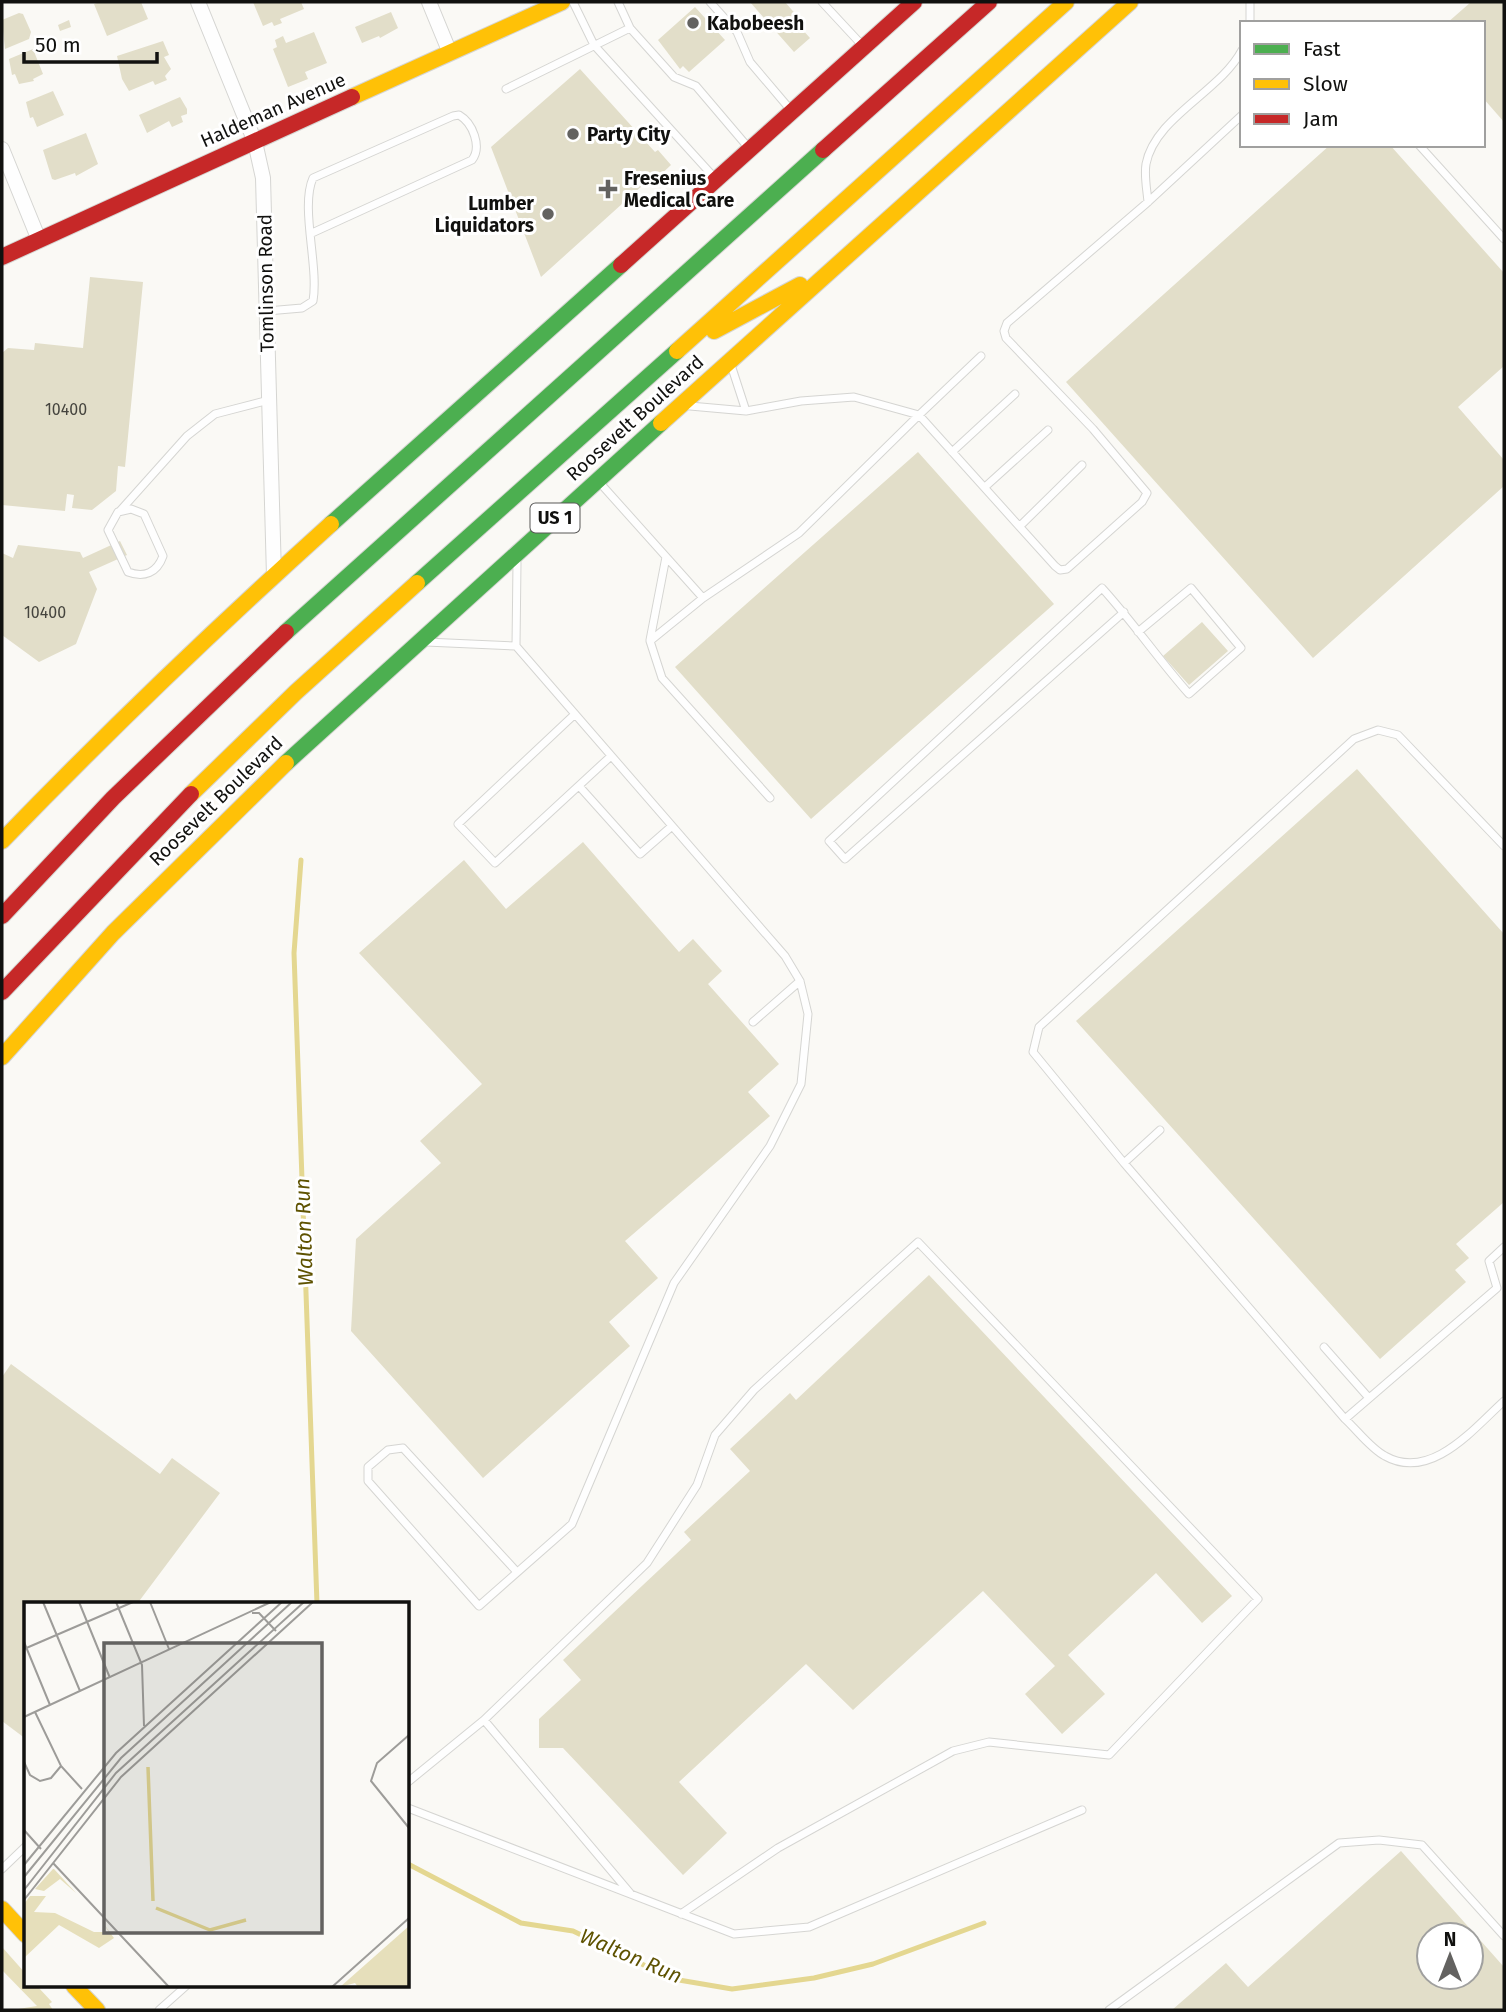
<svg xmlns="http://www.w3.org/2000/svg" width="1506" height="2012" viewBox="0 0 1506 2012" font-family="'Fira Sans',sans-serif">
<rect width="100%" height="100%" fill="#faf9f5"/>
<path fill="#e6dfbb" d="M2 1947 26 1974V1986H37L52 2002 49 2004 53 2010H12L37 2006 2 1970Z"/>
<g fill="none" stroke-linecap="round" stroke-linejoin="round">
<path stroke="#e4d790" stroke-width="5" d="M301 860 294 953 317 1604
M408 1864 521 1923 573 1931 673 1979 732 1989 814 1978 873 1964 984 1923"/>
</g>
<path fill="#e2dec9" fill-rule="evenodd" d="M100 2H141L148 19 107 36 94 4Z
M253 2H301L304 9 280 19 282 23 274 26 272 22 263 26Z
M750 2H785L805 25 801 28 810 38 794 52Z
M1471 2H1504V122L1483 98V23H1447Z
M695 7 725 40 689 72 683 66 680 69 658 40Z
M391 12 398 28 380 38 379 36 362 43 355 27Z
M19 13 23 14 31 32 29 39 5 49 2 20Z
M69 20 71 27 60 31 58 25Z
M314 32 327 63 305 72 308 79 288 87 273 49 277 47 275 40 283 36 286 43Z
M163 41 169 55 164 57 171 69 165 76 167 80 155 85 153 81 129 91 122 79 117 56Z
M33 49 43 74 33 79 34 81 19 84 15 74 12 75 9 59Z
M580 69 655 152 658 150 671 165 656 179 653 176 541 277 491 147Z
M53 91 64 115 37 127 33 117 30 118 26 102Z
M180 97 187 109V114L181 116 183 122 172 127 169 121 147 133 139 115Z
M86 133 98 164 76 176 75 173 55 180 52 179 43 150Z
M1330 145H1390L1504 273V366L1458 407 1504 460V486L1313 658 1066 382Z
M90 277 143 282 125 467 118 466 116 491 92 510 72 508 74 495 67 494 65 511 2 505V353L8 348 34 350 35 343 83 348Z
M918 452 1054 604 811 819 675 667Z
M120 541 127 555 89 572 97 589 76 644 39 662 2 635V553L13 558 18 545 80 552 83 558Z
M1202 622 1228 651 1189 685 1163 656Z
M1357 769 1504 934V1202L1456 1244 1469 1258 1455 1270 1466 1282 1380 1359 1076 1021Z
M583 842 679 952 693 939 722 971 708 984 779 1064 748 1092 770 1116 625 1241 658 1278 609 1322 630 1346 483 1478 351 1331 356 1239 441 1163 420 1141 482 1084 359 953 464 860 506 909Z
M929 1275 1232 1596 1202 1623 1156 1573 1068 1655 1105 1694 1062 1734 1025 1694 1055 1666 983 1591 853 1710 806 1664 679 1782 727 1833 683 1875 563 1748H539V1719L581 1680 563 1660 691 1540 684 1532 750 1471 730 1449 790 1393 796 1400Z
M11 1364 160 1474 172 1458 220 1493 137 1604H26V1739L2 1721V1377Z
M1401 1851 1504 1967V2010H1172L1226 1963 1248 1987ZM1429 1935H1471V1977H1429Z"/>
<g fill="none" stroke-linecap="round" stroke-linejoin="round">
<g stroke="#d5d5d2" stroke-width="9">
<path id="lane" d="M573 2 594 45 713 176
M618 2 630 28 674 77 696 86 747 146
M710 2 737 32 750 62 789 108
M822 2 861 44
M1250 2V23
M506 89 630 28
M1419 145 1504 239
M1148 202C1147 190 1144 176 1146 164 1155 117 1220 92 1242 50
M267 311 302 308 313 301C319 266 300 207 313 178L453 116 459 115C473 123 482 147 472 160L312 233
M981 356 919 415 1055 566 1060 570 1067 569 1142 502 1147 493 1093 429 1006 338 1004 331 1007 323 1148 202 1242 115
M732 368 746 411
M952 452 1015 394
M600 483 703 598 799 533 919 415 854 397 801 401 746 411 690 406
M985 487 1048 430
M131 509 144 514 163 556C157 573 144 578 128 572L108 530 118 512Z
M119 512 187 436 215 414 269 400
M1020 526 1082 465
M517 563 516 646 785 956 800 981 808 1014 801 1084 770 1146 674 1283 572 1524 479 1606 368 1481V1467L388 1450 403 1448 517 1572
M703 598 650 641 662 678 770 798
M1124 612 845 859 829 841 1102 588C1133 622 1158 659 1189 694L1241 648 1191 588 1138 632
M650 640 666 557
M426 642 516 646
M575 714 458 824 495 863 611 756
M579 786 640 854 672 826
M753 1022 800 981
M1160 1130 1124 1163 1345 1419C1357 1430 1371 1449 1385 1456 1431 1482 1474 1428 1504 1401
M1124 1163 1033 1052 1039 1027 1354 739 1378 730 1398 735 1504 846
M1324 1347 1369 1398
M1345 1419 1497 1288 1489 1261 1504 1247
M484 1720 647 1563 697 1485 715 1435 754 1390 918 1242 1258 1599 1109 1755 989 1742 953 1751 778 1848 681 1914
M408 1782 484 1720 630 1893
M408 1808 734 1934 809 1927 1082 1810
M2 1869 26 1846
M159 2010 186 1986
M1109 2010 1339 1843 1379 1840 1422 1845 1504 1936"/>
</g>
<g stroke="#d5d5d2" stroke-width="16">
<path id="street" d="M198 2 255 142 263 178 274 576
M429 2 450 53
M2 149 39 240"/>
</g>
<g stroke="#d5d5d2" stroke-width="18">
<path id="fast" d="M331 524 621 265
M417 583 677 351
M286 632 823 150
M286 763 661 423"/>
</g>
<g stroke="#d5d5d2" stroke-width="18">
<path id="slow" d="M352 97 562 2
M714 331 800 285
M677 351 1066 2
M661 423 1130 2
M191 794 296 692 417 583
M2 841C108 731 218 626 331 524
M2 1057 113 933 286 763
M2 1909 26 1935
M74 1986 97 2010"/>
</g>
<g stroke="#d5d5d2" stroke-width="18">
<path id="jam" d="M823 150 989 2
M2 257 352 97
M621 265 914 2
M2 916 113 798 286 632
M2 992 191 794"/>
</g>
<use href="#lane" stroke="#fefefe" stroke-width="7"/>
<use href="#street" stroke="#fefefe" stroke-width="14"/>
<use href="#fast" stroke="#4caf50" stroke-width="16"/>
<use href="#slow" stroke="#ffc107" stroke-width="16"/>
<use href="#jam" stroke="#c62828" stroke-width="16"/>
</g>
<g fill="#636260" stroke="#fff" stroke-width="2.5">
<circle cx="693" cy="23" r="7"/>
<circle cx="573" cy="134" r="7"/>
<path d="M604.5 178.5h7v7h7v7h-7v7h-7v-7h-7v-7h7z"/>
<circle cx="548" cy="214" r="7"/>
</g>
<g text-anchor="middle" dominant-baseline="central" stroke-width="6" stroke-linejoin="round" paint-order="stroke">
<g font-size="16" fill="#45443e">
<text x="66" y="409">10400</text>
<text x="45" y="612">10400</text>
</g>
<rect fill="#fff" stroke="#585857" stroke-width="2" x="530.5" y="503.5" width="49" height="29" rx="5"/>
<g font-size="18" font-weight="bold" fill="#11110f">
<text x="555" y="518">US 1</text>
</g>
<g font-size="19" font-weight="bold" fill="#11110f" stroke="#fff" text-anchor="start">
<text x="707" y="23">Kabobeesh</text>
<text x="587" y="134">Party City</text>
<text x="624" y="178">Fresenius<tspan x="624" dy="22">Medical Care</tspan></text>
<text x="534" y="203" text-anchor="end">Lumber<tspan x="534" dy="22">Liquidators</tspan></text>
</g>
<g font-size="19" fill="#11110f" stroke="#fff">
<text transform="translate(273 110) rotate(-24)">Haldeman Avenue</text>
<text transform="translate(266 283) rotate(-91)">Tomlinson Road</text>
<text transform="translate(635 418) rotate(-42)">Roosevelt Boulevard</text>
<text transform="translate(216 801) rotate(-44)">Roosevelt Boulevard</text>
</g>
<g font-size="21" font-style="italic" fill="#5e5200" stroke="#fff">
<text transform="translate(304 1232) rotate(-92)">Walton Run</text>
<text transform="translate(631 1956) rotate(23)">Walton Run</text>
</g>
</g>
<g transform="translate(24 1602)">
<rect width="385" height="385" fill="#faf9f5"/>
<path d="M29 267H30L52 291 36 277 20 289 11 287ZM6 294H22L10 310 31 311 70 330H85L77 318 90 336 75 346 35 323 0 356V302ZM385 324V385H334L331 381 316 385Z" fill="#e6dfbb"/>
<path fill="none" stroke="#e4d790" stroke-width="3.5" d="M124 165 129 299M132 306 186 328 222 318"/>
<path fill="none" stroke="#9d9c99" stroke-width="2" d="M19 0 56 89M55 0 86 76M92 0 118 63 120 124M126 0 145 47M228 11H235L252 29M0 40 26 103M0 47 109 0M11 110 37 164 58 187M0 115 247 0M385 133 353 161 347 179 385 226M0 160 6 173 16 179 27 176 37 164M0 228 17 247M29 261 145 385M0 263 92 151 258 0M0 275 97 156 268 0M0 288 92 171 280 0M0 298 97 175 289 0M308 385 385 316"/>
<path fill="#636260" fill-opacity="0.15" stroke="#636260" stroke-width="3.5" d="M80 41H298V331H80Z"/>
<rect width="385" height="385" fill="none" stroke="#11110f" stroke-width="3.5"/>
</g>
<rect width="1506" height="2012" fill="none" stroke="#11110f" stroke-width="7"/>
<rect x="1240" y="21" width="245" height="126" fill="#ffffff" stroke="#a0a09f" stroke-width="2"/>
<rect x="1254" y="44" width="35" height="10" fill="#4caf50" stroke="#a0a09f" stroke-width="2"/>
<text x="1303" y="56" font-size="21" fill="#11110f">Fast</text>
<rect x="1254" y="79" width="35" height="10" fill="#ffc107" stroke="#a0a09f" stroke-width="2"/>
<text x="1303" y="91" font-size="21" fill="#11110f">Slow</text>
<rect x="1254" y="114" width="35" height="10" fill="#c62828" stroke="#a0a09f" stroke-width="2"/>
<text x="1303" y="126" font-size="21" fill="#11110f">Jam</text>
<g transform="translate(1450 1956)"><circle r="33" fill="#ffffff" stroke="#a0a09f" stroke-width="2"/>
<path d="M0-5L12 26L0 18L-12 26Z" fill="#636260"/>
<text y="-10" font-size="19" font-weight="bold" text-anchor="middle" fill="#11110f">N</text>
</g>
<path d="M24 52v10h133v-10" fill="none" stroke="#11110f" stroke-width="3.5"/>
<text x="35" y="52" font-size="21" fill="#11110f" stroke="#ffffff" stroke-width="5" paint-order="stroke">50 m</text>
</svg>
